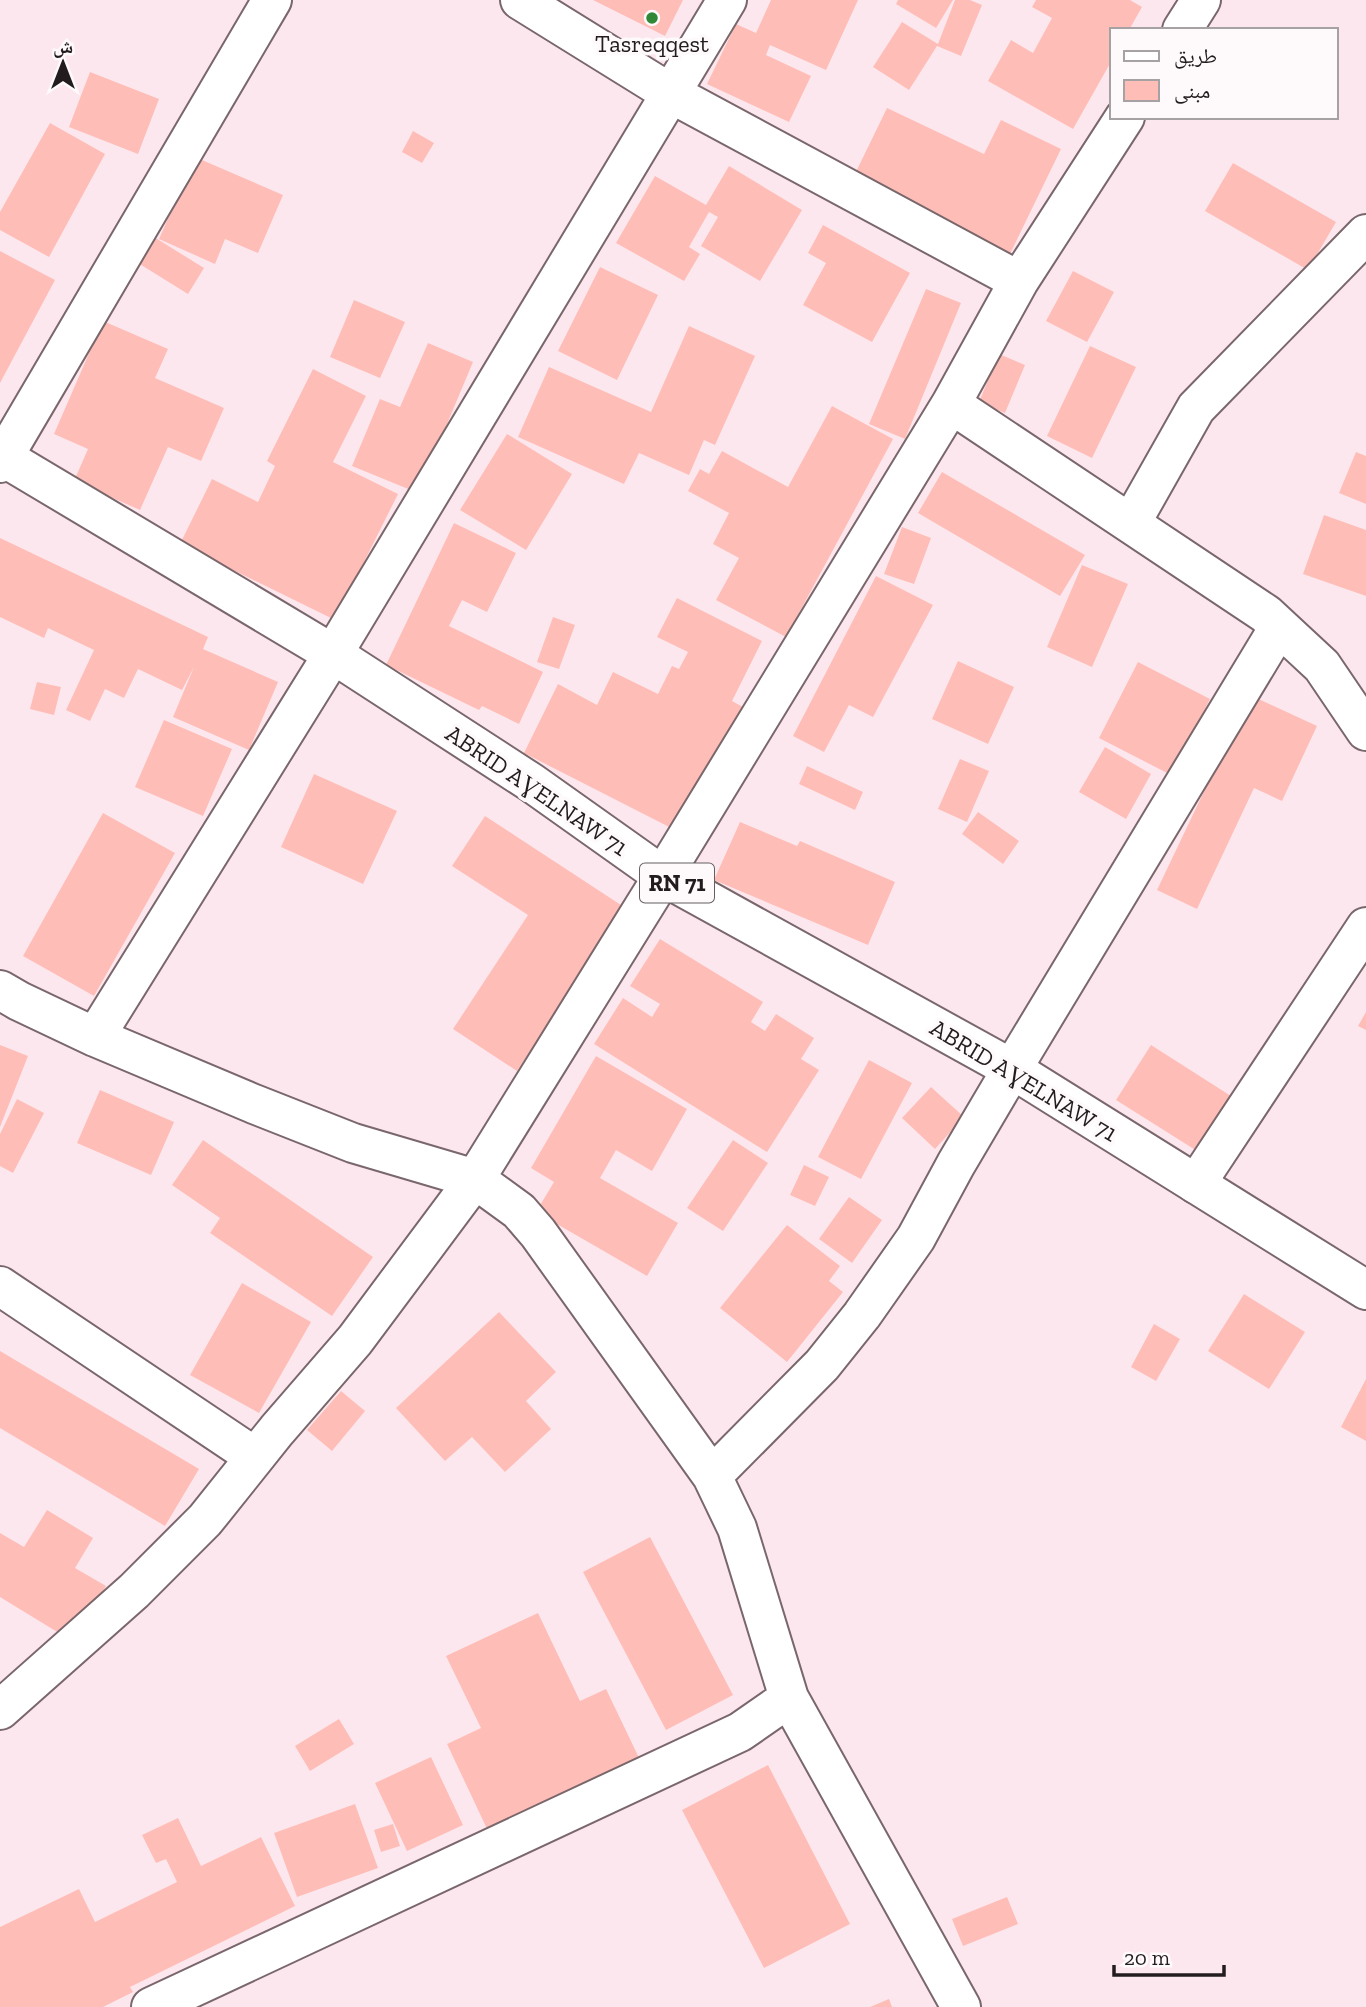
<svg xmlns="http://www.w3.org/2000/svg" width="1366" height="2007" viewBox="0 0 1366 2007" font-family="'Zilla Slab','Noto Naskh Arabic',serif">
<rect width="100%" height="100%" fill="#fde7ee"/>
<path fill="#febeb7" d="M593 0H683L665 36Z
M771 0H858L826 70 770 45 766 55 811 76 789 122 707 84 736 24 756 33Z
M898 0H953L936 28 896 4Z
M955 0H970L982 5 961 56 937 46 909 90 873 67 902 22 938 44Z
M1036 0H1130L1142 7 1129 30H1112V60L1073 129 988 81 1011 40 1033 53 1052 18 1032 7Z
M90 72 159 99 138 154 69 127Z
M887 108 984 154 1001 120 1061 149 1009 256 852 180Z
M50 123 105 154 49 257 0 230V212Z
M413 131 434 143 422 163 402 152Z
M195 157 283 195 258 253 225 239 215 264 159 239Z
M1233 163 1336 222 1308 270 1205 211Z
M729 166 802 210 760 281 701 246 718 217 709 212 689 247 700 254 684 281 616 243 655 176 706 205Z
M823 225 910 273 872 342 803 305 826 263 808 253Z
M154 237 204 268 188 294 138 263Z
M0 251 55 280 0 383Z
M600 267 658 295 617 380 558 351Z
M1073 271 1114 292 1087 342 1046 321Z
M926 289 961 303 905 439 869 424Z
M354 300 405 322 380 378 330 357Z
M103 321 168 349 155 378 224 408 201 461 168 447 140 510 74 481 88 449 54 434Z
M689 326 755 356 715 445 704 440 689 475 639 453 624 484 518 437 549 367 651 412Z
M428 343 473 362 418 493 352 466 380 399 400 407Z
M1090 346 1136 367 1092 458 1047 436Z
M999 354 1025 365 1005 413 979 402Z
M313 369 366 396 333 462 398 494 335 620 180 544 212 479 258 502 275 466 267 461Z
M832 406 893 439 786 637 716 600 739 558 713 544 729 513 688 491 700 469 709 474 722 451 788 487Z
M507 434 572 474 526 550 460 510Z
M1356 452 1366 456V504L1339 493Z
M942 472 1085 555 1060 596 918 513Z
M1324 515 1366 530V596L1303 574Z
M454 523 516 553 487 612 462 600 449 626 543 672 519 724 482 706 479 710 386 665Z
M902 527 931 538 914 584 884 574Z
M0 538 208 637 203 649 278 682 249 750 173 717 194 667 182 690 138 669 124 698 105 689 90 721 66 710 94 650 48 628 44 638 0 617Z
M1082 565 1128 584 1092 667 1047 647Z
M876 576 933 605 873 717 849 705 824 752 793 736Z
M677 598 762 641 732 701 743 707 679 832 524 753 558 684 597 705 613 672 658 694 672 666 679 669 688 652 657 637Z
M553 617 575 625 559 669 537 662Z
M958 661 1014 687 988 744 932 719Z
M1138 662 1210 699 1171 775 1099 738Z
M37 682 61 687 54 715 30 709Z
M1250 695 1317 726 1282 801 1254 788 1197 909 1157 890Z
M164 720 232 749 203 816 135 787Z
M1105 747 1151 774 1126 819 1079 792Z
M960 759 989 771 967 822 938 809Z
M807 766 863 792 855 810 799 784Z
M314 774 397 811 363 884 281 847Z
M978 812 1019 841 1003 864 962 834Z
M103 813 175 853 94 996 23 956Z
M485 816 624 907 517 1071 453 1029 528 915 452 866Z
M740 822 797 846 800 841 895 882 868 945 714 880Z
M660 939 763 1002 751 1022 765 1031 776 1014 814 1038 801 1059 819 1070 767 1152 594 1044 623 998 652 1017 660 1004 630 986Z
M1366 1012V1030L1358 1026Z
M0 1045 28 1056 0 1127Z
M1151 1045 1231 1096 1197 1151 1116 1100Z
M596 1056 687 1109 652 1171 616 1150 600 1178 678 1223 647 1276 536 1212 554 1182 531 1168Z
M869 1060 912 1083 861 1179 818 1157Z
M931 1087 964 1117 935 1149 902 1118Z
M100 1090 174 1122 151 1175 77 1143Z
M17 1099 44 1113 13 1173 0 1166V1134Z
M203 1140 373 1257 332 1316 210 1233 220 1218 172 1185Z
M733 1140 768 1163 723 1231 687 1208Z
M804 1165 829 1177 815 1206 790 1195Z
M849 1197 882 1220 852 1263 819 1239Z
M787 1225 840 1266 829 1281 843 1292 787 1362 720 1308Z
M242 1283 311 1322 259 1413 190 1375Z
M1244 1294 1305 1332 1269 1389 1208 1351Z
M499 1312 556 1372 526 1401 551 1429 505 1472 472 1437 445 1461 396 1408Z
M1154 1324 1180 1339 1156 1381 1131 1367Z
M0 1351 199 1469 165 1526 0 1428Z
M1366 1379V1441L1341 1427Z
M341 1391 365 1411 332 1451 307 1430Z
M47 1510 93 1538 75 1568 106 1586 72 1641 0 1597V1533L24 1547Z
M650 1537 733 1695 666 1730 583 1572Z
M538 1613 580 1701 606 1689 641 1762 489 1833 447 1744 481 1728 446 1656Z
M339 1719 354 1744 310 1771 295 1746Z
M431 1757 463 1825 407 1851 375 1783Z
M768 1765 850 1924 764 1968 682 1810Z
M355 1804 378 1868 297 1897 274 1833Z
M178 1818 201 1866 261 1837 295 1906 130 1987 133 1992 103 2007H0V1927L79 1889 95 1922 177 1882 166 1859 156 1863 142 1835Z
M393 1824 400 1846 381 1852 374 1830Z
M1007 1897 1018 1924 963 1946 952 1919Z
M889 1999 892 2007H870Z"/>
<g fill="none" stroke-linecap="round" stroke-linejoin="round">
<g stroke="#79676c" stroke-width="42">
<path id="minor" d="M520 0 670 93 1019 281
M1182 30 1201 0
M951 404 1266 614 1322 666 1366 731
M0 463 272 0
M1131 523 1196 408 1366 234
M0 990 19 1001 95 1037 254 1104 353 1143 475 1179 519 1211 538 1233 712 1476 737 1528 789 1698 961 2007
M95 1037 333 654 727 0
M1196 1184 1366 927
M0 1286 255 1457
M712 1476 822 1365 862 1315 916 1238 956 1164 1012 1069 1279 627
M0 1710 134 1591 205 1520 277 1430 355 1340 475 1179 663 876 951 404 1019 281 1125 117
M151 2007 740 1732 789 1698"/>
</g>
<g stroke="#79676c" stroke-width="42">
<path id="major" d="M0 455 333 654 532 783 663 876 1012 1069 1366 1290"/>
</g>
<use href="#minor" stroke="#fff" stroke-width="38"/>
<use href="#major" stroke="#fff" stroke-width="38"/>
</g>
<circle fill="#308837" stroke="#fefafb" stroke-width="2.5" cx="652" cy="18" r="7"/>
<g text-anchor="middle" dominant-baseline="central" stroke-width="7" stroke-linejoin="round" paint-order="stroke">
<rect fill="#fefafb" stroke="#655f60" stroke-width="2" x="640" y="863.5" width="74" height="39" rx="5"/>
<g font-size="23" font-weight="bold" fill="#231c1e">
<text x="677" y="883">RN 71</text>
</g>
<g font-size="24" fill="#231c1e" stroke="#fefafb">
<text x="652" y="43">Tasreqqest</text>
</g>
<g font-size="24" fill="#231c1e" stroke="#fefafb">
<text transform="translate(537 790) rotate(34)">ABRID AƔELNAW 71</text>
<text transform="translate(1024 1080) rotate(31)">ABRID AƔELNAW 71</text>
</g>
</g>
<rect x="1110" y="28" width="228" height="91" fill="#fefafb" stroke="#a6a1a3" stroke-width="2"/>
<rect x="1124" y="51" width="35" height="10" fill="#ffffff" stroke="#a6a1a3" stroke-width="2"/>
<text x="1174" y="63" font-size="21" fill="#231c1e">طريق</text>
<rect x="1124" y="80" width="35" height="21" fill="#febeb7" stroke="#a6a1a3" stroke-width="2"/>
<text x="1174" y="98" font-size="21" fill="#231c1e">مبنى</text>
<g transform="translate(63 63)" stroke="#fefafb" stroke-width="5" paint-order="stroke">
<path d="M0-5L12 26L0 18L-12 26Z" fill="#231c1e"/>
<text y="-10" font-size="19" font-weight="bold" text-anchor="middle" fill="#231c1e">ش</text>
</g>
<path d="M1114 1965v10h110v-10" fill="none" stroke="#231c1e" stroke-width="3.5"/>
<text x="1124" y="1965" font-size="21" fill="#231c1e" stroke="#fefafb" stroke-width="5" paint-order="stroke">20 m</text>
</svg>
